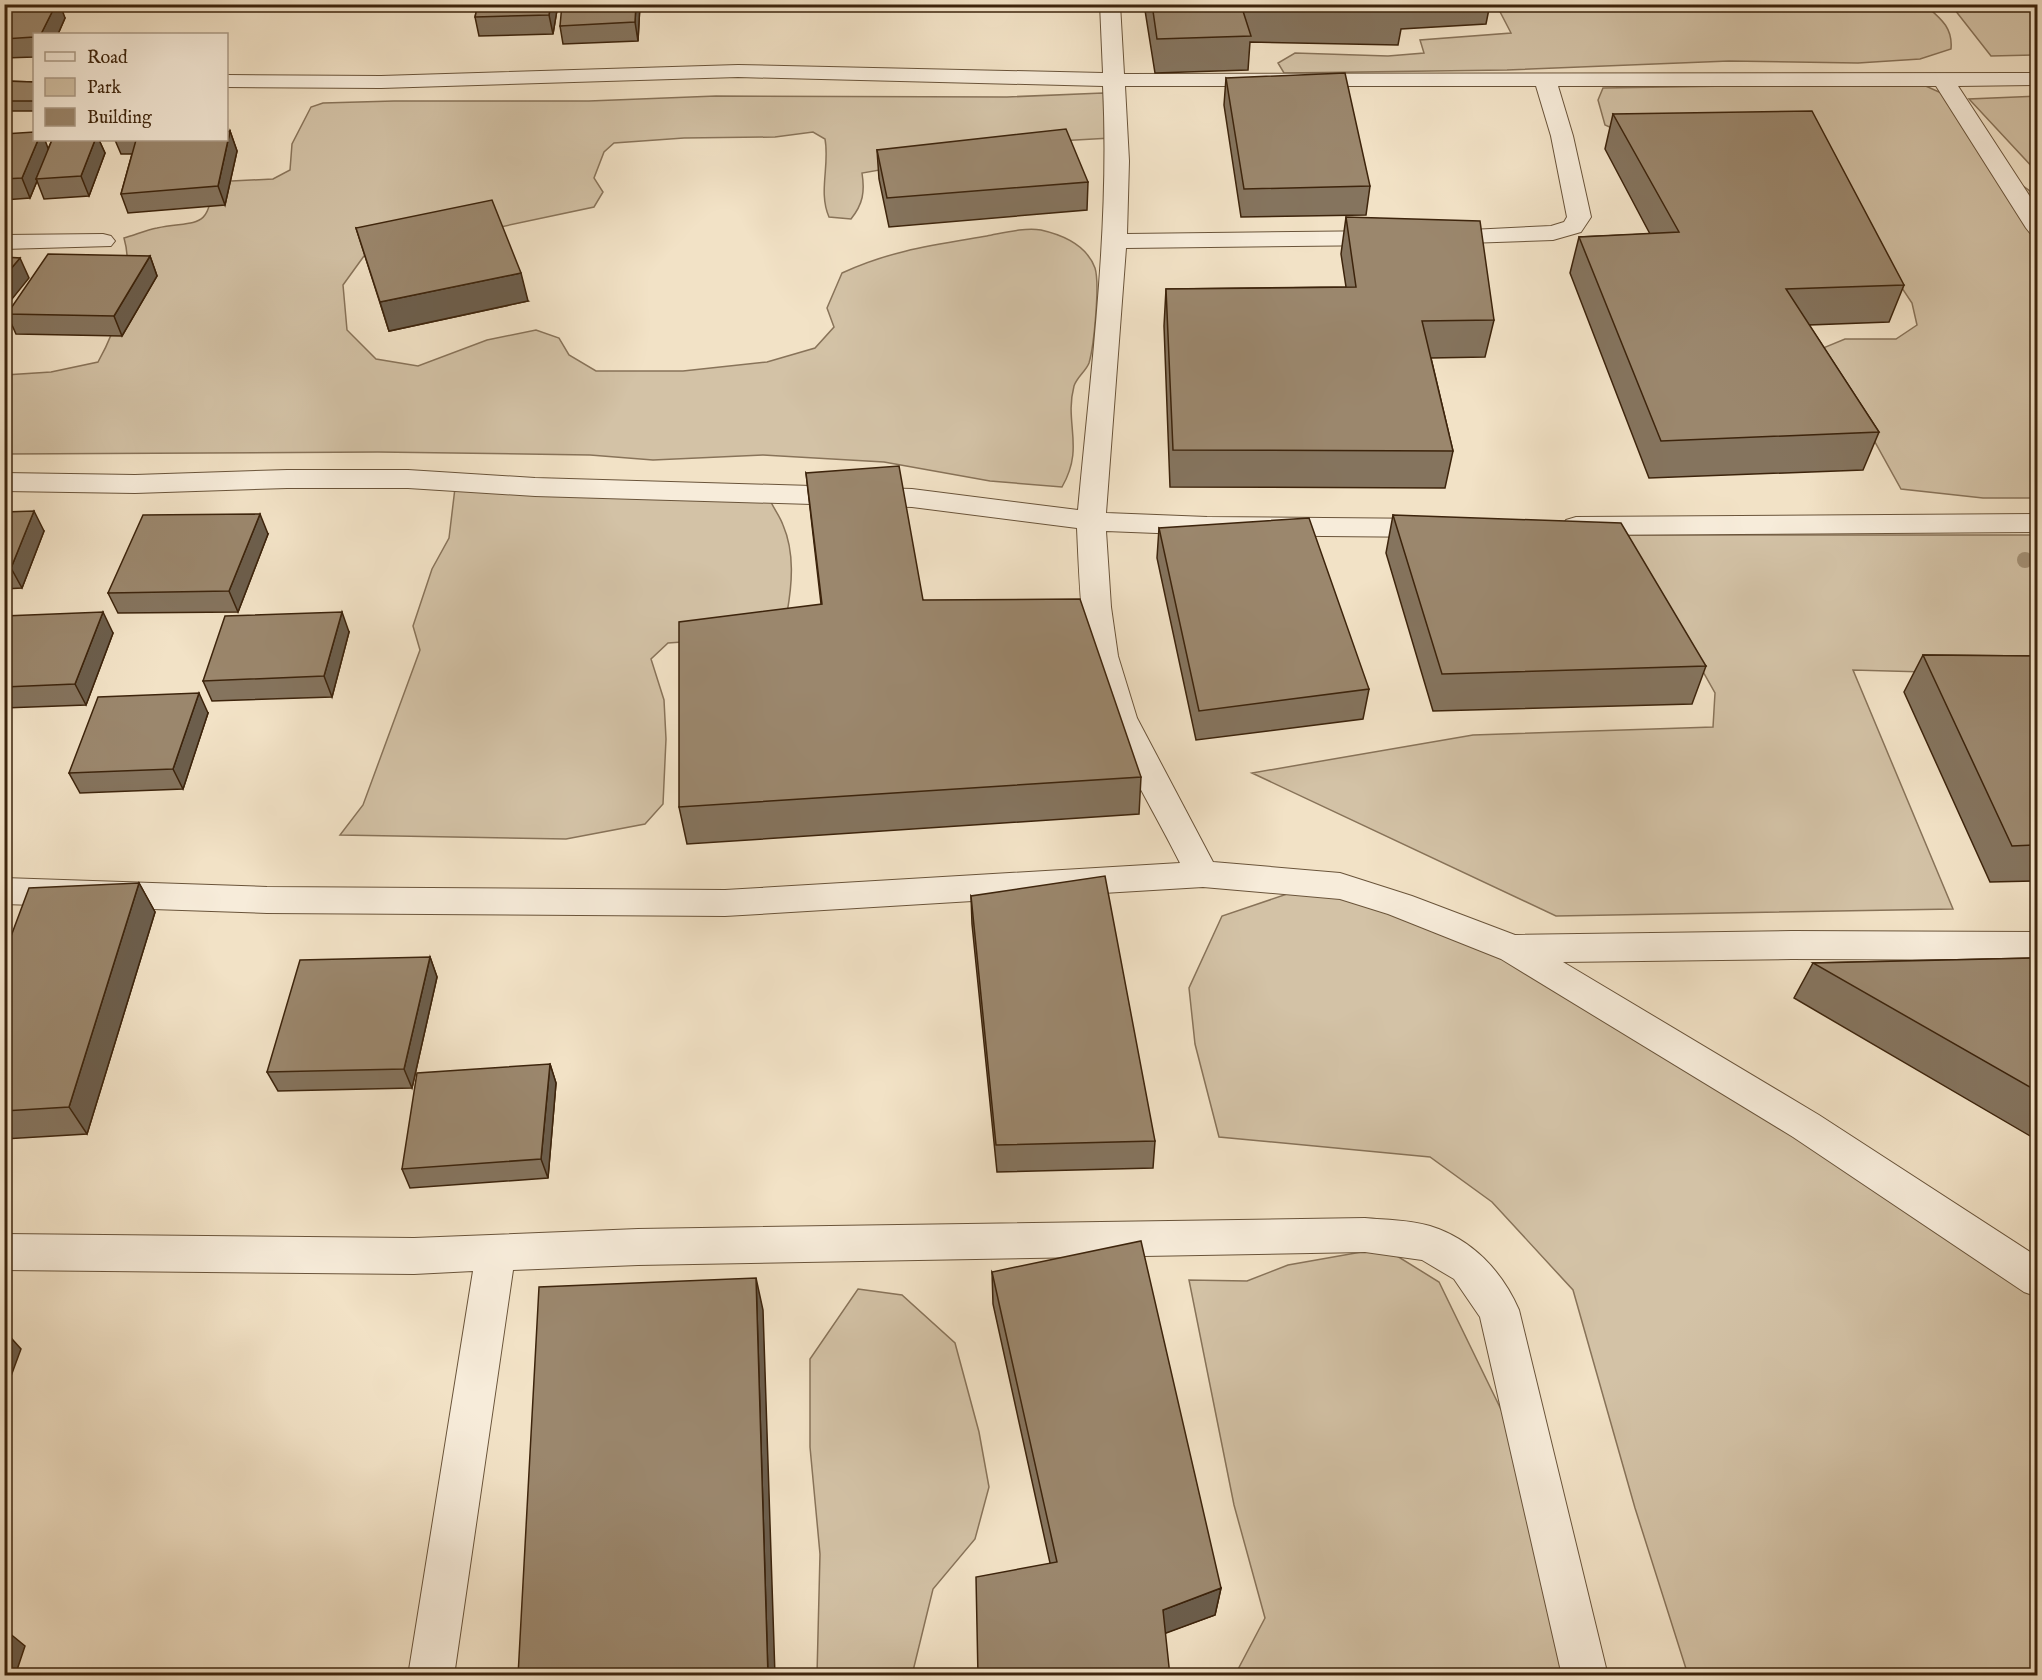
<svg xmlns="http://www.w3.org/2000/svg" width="2042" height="1680" viewBox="0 0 2042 1680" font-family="'IM FELL English',serif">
<rect width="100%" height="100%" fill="#f2e2c6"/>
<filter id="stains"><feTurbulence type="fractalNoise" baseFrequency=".00333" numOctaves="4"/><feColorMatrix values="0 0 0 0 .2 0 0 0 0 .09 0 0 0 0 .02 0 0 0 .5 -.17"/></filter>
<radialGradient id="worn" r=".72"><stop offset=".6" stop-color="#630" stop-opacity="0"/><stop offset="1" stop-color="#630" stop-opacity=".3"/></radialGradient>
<path fill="#d3c2a6" stroke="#887359" stroke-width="1.5" d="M1496 4 1925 5C1940 18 1953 27 1951 49L1920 59 1858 63 1729 61 1507 70 1284 73 1278 63 1295 53 1388 56 1424 53 1420 40 1511 33Z
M1951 5H2037V55L1991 56Z
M1919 83 1957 100 1998 168 2037 196V498H1983L1901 489 1823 348 1845 339H1896L1917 325 1912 303 1874 246 1605 125 1598 100 1603 88Z
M1103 93 1114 107 1111 138 1040 142 862 173C865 192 863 204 851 219L829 217C818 192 830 165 825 139L813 132 775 137 684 138 614 143 604 152 594 178 603 192 594 207 364 256 343 285 347 330 376 359 418 366 487 340 536 330 559 338 569 355 596 371H683L767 362 815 348 834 327 827 308 842 273C892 250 934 245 987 236 1003 233 1025 227 1041 230 1063 235 1087 246 1095 268 1100 284 1094 346 1089 363 1086 371 1077 377 1074 386 1064 424 1085 447 1062 487L990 481 884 462 763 455 653 460 590 455 378 452 5 454V375L51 372 98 362C117 328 135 276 124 238 135 235 146 230 157 228 194 220 211 232 212 182L273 179 290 170 292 144 311 107 323 103 394 101H589L716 96 1007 97Z
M2037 96H2038L2037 172 1969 99Z
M455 488 768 495C772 507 779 514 783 525 795 553 792 585 787 613L725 639 668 643 651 659 664 700 666 739 663 804 645 824 566 839 340 835 363 805 420 650 413 626 432 569 449 538Z
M1626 535H2037V675L1853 670 1953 909 1556 916 1252 773 1473 735 1713 727 1715 693Z
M1305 888 1409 912 1627 1022 2037 1291V1675H1688L1635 1508 1573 1290 1492 1202 1430 1157 1219 1137 1195 1044 1189 988 1222 916Z
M1384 1248 1439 1282 1510 1428 1570 1675H1235L1265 1618 1234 1505 1189 1280 1247 1281 1288 1265Z
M858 1289 902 1295 955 1343 979 1432 989 1487 975 1539 933 1589 912 1675H817L820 1554 810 1447V1359Z"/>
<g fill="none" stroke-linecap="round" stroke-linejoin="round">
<g stroke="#6a543a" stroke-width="2">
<path id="street" d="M1100 4H1120L1124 74 2038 73V85L1958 86 2038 209V235L2030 233 2026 228 1936 86H1558L1573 136 1591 217 1581 232 1553 240 1438 244 1430 242 1426 237 1430 232 1551 226 1564 222 1567 217 1551 136 1536 86H1125L1129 161 1127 234 1387 231 1395 233 1399 238 1395 243 1387 245 1126 248 1106 513 1207 517 1435 519 1445 522 1449 528 1445 534 1435 537 1207 535 1106 531 1111 607 1118 656 1137 718 1213 862 1340 873 1412 896 1515 935 1792 931 2038 932V960L1792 959 1563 962 1819 1115 2038 1257V1297L2024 1292 1793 1137 1501 959 1388 914 1340 899 1203 887 725 916 267 913 4 904V878L267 887 725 890 1180 863C1156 815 1127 768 1106 719 1081 660 1080 592 1077 528L912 507 535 496 408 488H287L135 493 4 491V473L135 475 287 470H408L535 478 912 489 1078 510C1091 369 1110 228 1103 86L738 77 381 88 226 87V75L381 76 738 65 1103 73Z
M103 234 111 236 115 241 111 246 4 249V235Z
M2038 514V532L1576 535 1566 532 1562 526 1566 520 1576 517Z
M1365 1218C1386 1220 1410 1220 1430 1226 1472 1239 1502 1271 1519 1310L1608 1676H1562L1480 1317 1454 1279 1422 1260 1365 1252 638 1265 513 1270 454 1676H408L473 1271 414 1274 4 1270V1234L414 1238 638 1229Z"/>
</g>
<use href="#street" fill="#f7ecda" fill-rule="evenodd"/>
</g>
<circle fill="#a39075" cx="2025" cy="560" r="8"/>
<path fill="#85745e" stroke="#3d240c" stroke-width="1.5" d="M4 4 65 18 58 34H34V57L4 58Z
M478 4H558L553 34 479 36 475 17Z
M640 4 638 41 563 44 560 26Z
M1144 4H1490L1486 24 1401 29 1398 45 1250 42 1248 70 1155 73Z
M1226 78 1370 186 1366 215 1241 217 1224 105Z
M4 81 34 82V111H4Z
M1613 114 1904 285 1889 322 1809 325 1879 432 1863 470 1649 478 1570 273 1579 237 1650 234 1605 149Z
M230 131 237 151 225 205 128 213 121 194 132 154H121L115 140H226Z
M4 134 48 149 52 140H99L105 153 89 196 44 199 37 181 30 198 4 200Z
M877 150 1088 182 1087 210 889 227 879 179Z
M1346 217 1494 320 1485 357 1431 358 1453 451 1445 488 1170 487 1164 326 1166 289 1346 287 1341 254Z
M356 228 528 301 389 331Z
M150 256 157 276 122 336 16 334 7 314Z
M806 473 923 600 1141 777 1139 814 687 844 679 807 821 604Z
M4 512 44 531 22 588 4 589Z
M1393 515 1706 666 1692 704 1433 711 1386 553Z
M1159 528 1369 689 1363 719 1196 740 1157 558Z
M268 534 238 612 118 613 108 593Z
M4 616 113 633 86 705 4 708Z
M349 632 332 697 212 701 203 681Z
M1923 655 2037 656V881L1990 882 1904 692Z
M208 713 183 789 80 793 69 773Z
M139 883 155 912 87 1134 4 1139V955Z
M971 896 1155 1141 1153 1168 997 1172 972 924Z
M430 957 437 977 412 1088 278 1091 267 1072Z
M2037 958V1140L1794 998 1813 963Z
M550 1064 556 1083 548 1178 410 1188 402 1169Z
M992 1272 1221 1588 1215 1615 1165 1633 1050 1563 993 1304Z"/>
<path fill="#6c5e4c" stroke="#3d240c" stroke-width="1.5" d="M56 4H60L65 18 58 34H41Z
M551 4H558L553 34 549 15Z
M636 4H640L638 41 635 22Z
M230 131 237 151 225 205 218 186Z
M38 140H45L49 151 36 179 37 181 30 198 22 178Z
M95 140H99L105 153 89 196 81 176Z
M150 256 157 276 122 336 114 316Z
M20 258 29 278 4 309V277Z
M521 273 528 301 389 331 380 302Z
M34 511 44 531 22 588 11 568Z
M260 514 268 534 238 612 229 591Z
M103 612 113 633 86 705 75 684Z
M342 612 349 632 332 697 324 676Z
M199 693 208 713 183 789 173 769Z
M139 883 155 912 87 1134 69 1107Z
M430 957 437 977 412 1088 404 1069Z
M550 1064 556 1083 548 1178 541 1159Z
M756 1278 763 1310 775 1676H768Z
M4 1330 21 1349 4 1395Z
M1221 1588 1215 1615 1158 1636 1163 1610Z
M8 1632 25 1646 15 1676H4V1642Z"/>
<path fill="#9b876d" stroke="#3d240c" stroke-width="1.5" d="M4 4H56L41 34H34V37L4 39Z
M478 4H551L549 15 475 17Z
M562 4H636L635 22 560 26Z
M1152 4H1401L1404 11 1242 8 1251 36 1157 39Z
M1345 73 1370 186 1244 189 1226 78Z
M4 81 34 82V101H4Z
M1812 111 1904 285 1786 289 1879 432 1661 441 1579 237 1679 232 1613 114Z
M1066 129 1088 182 887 198 877 150Z
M230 131 218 186 121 194 136 140H226V132Z
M34 132V140H38L22 178 4 179V134Z
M52 140H95L81 176 36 179Z
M492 200 521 273 380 302 356 228Z
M1346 217 1480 221 1494 320 1422 321 1453 451 1173 450 1166 289 1356 287Z
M48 254 150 256 114 316 7 314Z
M4 257 20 258 4 277Z
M899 466 923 600 1080 599 1141 777 679 807V622L822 604 806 473Z
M34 511 11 568H4V512Z
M260 514 229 591 108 593 143 515Z
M1393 515 1621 523 1706 666 1442 674Z
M1309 518 1369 689 1199 711 1159 528Z
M103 612 75 684 4 687V616Z
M342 612 324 676 203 681 225 616Z
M1923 655 2037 656V845L2012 846Z
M199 693 173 769 69 773 98 697Z
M1105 876 1155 1141 996 1145 971 896Z
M139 883 69 1107 4 1111V955L29 888Z
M430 957 404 1069 267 1072 300 960Z
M2037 958V1091L1813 963Z
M550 1064 541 1159 402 1169 417 1073Z
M1141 1241 1221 1588 1163 1610 1170 1676H978L976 1577 1057 1562 992 1272Z
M756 1278 768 1676H518L539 1287Z
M4 1632H8L4 1642Z"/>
<rect width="2042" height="1680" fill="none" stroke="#f2e2c6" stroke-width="24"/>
<rect x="6" y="6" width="2030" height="1668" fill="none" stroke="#3d240c" stroke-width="3"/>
<rect x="12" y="12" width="2018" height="1656" fill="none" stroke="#3d240c" stroke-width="1.5"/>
<rect x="33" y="33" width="195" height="108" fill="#f7ecda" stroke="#ad9c88" stroke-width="1.5"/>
<rect x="45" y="52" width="30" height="9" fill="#f7ecda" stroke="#ad9c88" stroke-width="1.5"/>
<text x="87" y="63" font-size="18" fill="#3d240c">Road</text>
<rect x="45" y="78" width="30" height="18" fill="#d3c2a6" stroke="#ad9c88" stroke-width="1.5"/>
<text x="87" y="93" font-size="18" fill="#3d240c">Park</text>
<rect x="45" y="108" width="30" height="18" fill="#9b876d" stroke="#ad9c88" stroke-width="1.5"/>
<text x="87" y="123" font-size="18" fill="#3d240c">Building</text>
<rect width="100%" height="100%" filter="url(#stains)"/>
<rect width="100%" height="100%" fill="url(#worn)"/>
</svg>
